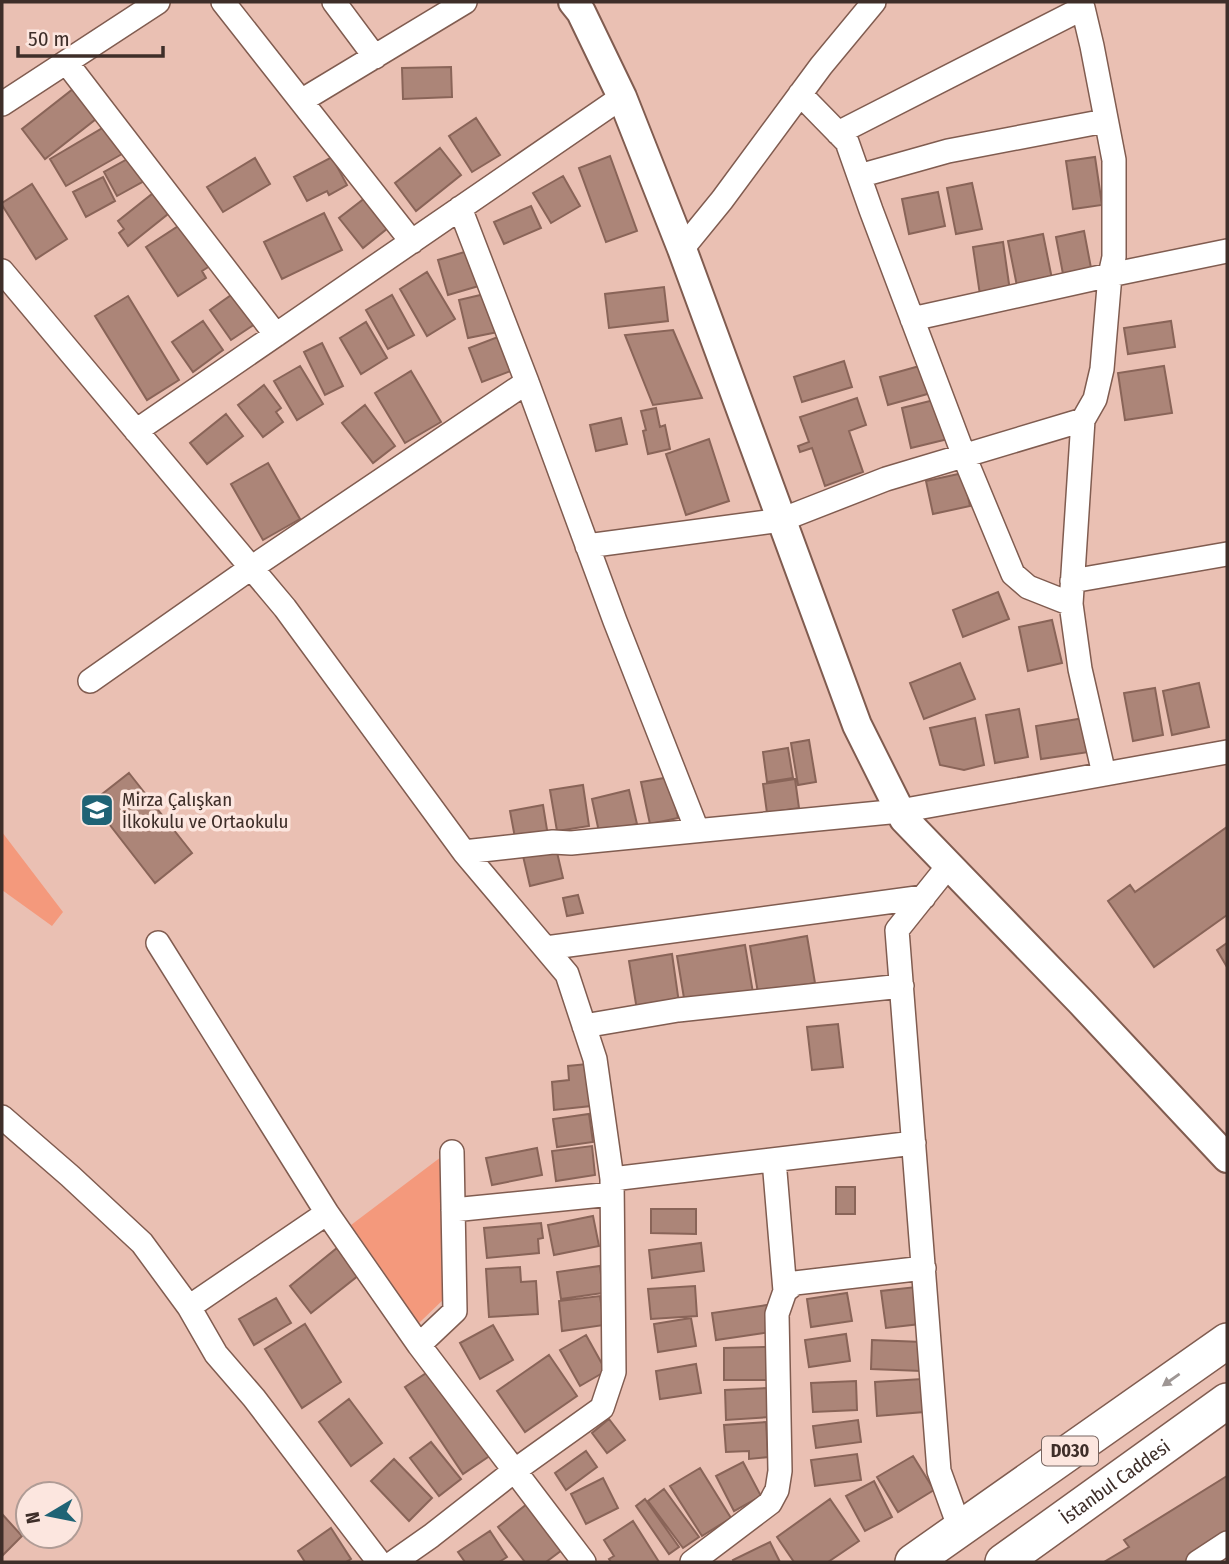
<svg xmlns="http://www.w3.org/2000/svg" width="1229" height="1564" viewBox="0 0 1229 1564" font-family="'Fira Sans Condensed',sans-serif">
<rect width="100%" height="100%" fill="#eac0b3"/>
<path fill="#f4997c" d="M2 832 63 912 52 926 2 890Z
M441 1157 446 1297 419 1323 351 1225Z"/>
<path fill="#ac8578" stroke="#896458" stroke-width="2" d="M451 67 452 97 403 99 402 68Z
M73 89 96 119 45 159 22 129Z
M476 118 500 155 472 172 449 136Z
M106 126 122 154 66 186 50 159Z
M440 148 461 175 416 211 395 183Z
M610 156 637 231 606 242 579 168Z
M131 157 144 181 117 196 104 172Z
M332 157 347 185 329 195 327 191 307 201 294 177Z
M1095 157 1102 205 1073 209 1066 161Z
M255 158 270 184 223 212 207 187Z
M563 176 580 206 551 223 533 193Z
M103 177 115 201 86 217 73 192Z
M972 183 982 229 956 234 947 188Z
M32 184 67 239 36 259 2 205V203Z
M157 190 173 210 128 246 119 233 124 229 118 221Z
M938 192 945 226 909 234 902 199Z
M365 198 388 228 363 248 339 218Z
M531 206 541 228 504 244 494 222Z
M324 213 342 250 282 279 264 242Z
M183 223 210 266 202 271 206 278 178 296 146 247Z
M1084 231 1091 268 1063 274 1056 237Z
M1043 234 1052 279 1017 286 1008 241Z
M1003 242 1010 291 980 295 973 247Z
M471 250 482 285 448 295 438 260Z
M427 272 455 319 427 336 400 289Z
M664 287 668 321 609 328 605 294Z
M234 293 255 324 231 340 210 310Z
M489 293 498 332 468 338 459 300Z
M392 295 414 335 388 349 366 310Z
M128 296 179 380 147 400 95 316Z
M203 321 223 350 193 372 172 342Z
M1171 321 1175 347 1128 354 1124 328Z
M366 322 387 358 361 374 340 338Z
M673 330 702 398 653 405 625 335Z
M503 335 516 369 482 382 469 348Z
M322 343 343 386 325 395 304 352Z
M844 361 852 387 802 402 794 377Z
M923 365 931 393 888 405 880 377Z
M300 366 323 404 297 420 274 381Z
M1164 366 1172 413 1125 420 1118 373Z
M411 371 441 422 405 443 375 393Z
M264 385 281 408 276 412 283 422 263 437 238 405Z
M857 398 866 425 849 431 863 472 825 486 812 448 800 452 798 446 809 442 800 417Z
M938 399 948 439 911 448 902 408Z
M365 405 395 446 373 463 342 423Z
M656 408 660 427 665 425 670 449 648 454 643 431 646 430 641 411Z
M226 414 243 436 207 464 190 443Z
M621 418 627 444 596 451 590 425Z
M709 439 729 501 686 515 666 454Z
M268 463 300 519 263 540 231 484Z
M963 473 970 506 933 514 926 481Z
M998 592 1009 619 963 637 953 610Z
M1052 620 1062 663 1028 671 1019 627Z
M960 663 975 699 924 719 910 683Z
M1199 683 1209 727 1172 735 1163 691Z
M1155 688 1163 735 1133 741 1124 693Z
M1019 709 1028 757 995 763 986 715Z
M975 718 984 765 964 770 940 765 930 728Z
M1084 718 1089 752 1041 759 1036 726Z
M809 740 816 782 798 785 791 743Z
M788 748 793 778 767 782 763 752Z
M129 773 192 853 155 883 92 802Z
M670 777 678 818 650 824 641 782Z
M795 779 799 808 767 813 763 784Z
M583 785 589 826 557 831 550 790Z
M629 790 637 824 599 832 592 799Z
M543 805 548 836 516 843 510 811Z
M1227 827V915L1154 967 1108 901 1130 885 1135 892Z
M556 848 563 878 530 886 523 856Z
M578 895 583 913 567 916 563 898Z
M807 936 815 983 758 993 750 946Z
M1227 943V967L1217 950Z
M745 945 753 993 685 1004 677 956Z
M672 954 679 1003 637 1010 629 961Z
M838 1024 843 1067 812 1070 807 1027Z
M587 1064 591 1106 554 1110 552 1082 569 1080 568 1066Z
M589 1114 593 1142 557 1147 553 1119Z
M592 1146 595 1175 556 1181 552 1151Z
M537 1148 542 1175 492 1185 486 1158Z
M836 1187H855V1214H836Z
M651 1209H696V1234L651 1233Z
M593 1216 599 1246 554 1255 548 1225Z
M541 1223 543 1238 538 1239 539 1253 487 1258 484 1228Z
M701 1243 704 1271 652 1278 649 1250Z
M337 1248 359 1275 311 1313 290 1286Z
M600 1266 603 1293 561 1299 557 1272Z
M520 1267 521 1282 536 1281 538 1314 489 1317 486 1269Z
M695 1286 697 1316 651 1319 648 1289Z
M916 1287 920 1324 886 1328 881 1291Z
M847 1293 852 1321 811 1327 807 1299Z
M600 1296 604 1325 562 1331 559 1301Z
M276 1298 291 1323 254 1345 239 1319Z
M767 1305 771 1332 716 1340 712 1313Z
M691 1318 696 1346 658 1352 654 1324Z
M305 1324 341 1382 302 1408 265 1349Z
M493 1325 513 1360 480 1379 460 1343Z
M846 1334 850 1361 809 1367 805 1340Z
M586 1335 606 1371 580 1386 560 1350Z
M872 1340 922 1342 921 1371 871 1369Z
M767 1347V1380H724V1348Z
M549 1355 577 1396 525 1432 497 1391Z
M696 1364 701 1393 660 1399 656 1371Z
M434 1368 491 1455 463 1474 405 1387Z
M922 1379 924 1412 877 1416 875 1382Z
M856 1381 857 1410 813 1412 811 1383Z
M768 1388 770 1417 726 1420 725 1390Z
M349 1399 382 1443 351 1466 319 1422Z
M609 1419 625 1440 607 1453 592 1433Z
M858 1420 861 1442 816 1448 813 1426Z
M766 1422 768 1457 749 1459V1451L726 1452 724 1425Z
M431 1442 461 1479 439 1496 410 1458Z
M586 1451 597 1467 566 1490 555 1473Z
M857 1454 861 1480 815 1486 811 1460Z
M913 1456 934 1490 898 1512 877 1477Z
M394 1459 432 1498 409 1521 371 1481Z
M743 1462 761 1496 734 1511 716 1476Z
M700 1468 731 1518 702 1536 670 1486Z
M1227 1476V1538L1190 1562H1104L1129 1547 1124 1540Z
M603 1478 618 1508 586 1524 571 1494Z
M874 1481 892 1517 865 1531 846 1496Z
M664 1489 699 1537 683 1548 648 1501Z
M645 1499 679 1547 669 1554 636 1506Z
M830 1499 859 1541 828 1562H794L777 1537Z
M527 1504 562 1550 546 1562H525L498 1527Z
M2 1514 22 1536 2 1556Z
M633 1521 659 1562H611L609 1559 614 1556 604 1540Z
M331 1528 351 1559 346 1562H305L298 1551Z
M490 1531 507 1557 499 1562H465L458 1552Z
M770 1542 780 1562H734L733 1560Z"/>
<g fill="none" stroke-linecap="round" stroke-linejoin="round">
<g stroke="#805c50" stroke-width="26">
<path id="minor" d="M223 2 412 242
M334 2 375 57
M66 62 276 335
M800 94 847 142 871 210 964 456 1013 574 1028 587 1071 604
M301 101 465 2
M2 104 158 2
M838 133 1083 8 1092 46 1114 160V257L1110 275 1102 369 1095 399 1083 420 1071 604 1080 669 1104 774
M859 176 948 151 1105 121
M460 208 527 382 615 621 697 830
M682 249 722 200 821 66 874 2
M2 271 285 608 464 852 567 974 595 1059 612 1179 614 1372 602 1408 514 1471 431 1536 394 1562
M912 319 1110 275 1227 251
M136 431 622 97
M587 546 781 520 886 479 1083 420
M1072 581 1227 554
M90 681 251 568 527 382
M464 852 553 842 571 843 900 811 1227 752
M949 865 897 930 939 1471 960 1529
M158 943 327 1213 419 1345 584 1562
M546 948 924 897
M584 1026 678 1010 902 986
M2 1117 70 1176 142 1243 189 1307 216 1354 254 1398 379 1562
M774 1160 785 1291
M612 1179 914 1143
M453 1210 612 1194
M189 1307 327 1213
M419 1345 455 1311 452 1152
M692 1562 770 1503 777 1490 780 1471 777 1314 785 1291 795 1283 924 1268
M1198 1562 1227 1543"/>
</g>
<g stroke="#805c50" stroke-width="32">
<path id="tertiary" d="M573 2 581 12 622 97 682 249 857 725 904 819 1081 1002 1227 1158"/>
</g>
<g stroke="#805c50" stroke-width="38">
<g id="primary">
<path d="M913 1562 1227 1341"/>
<path id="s1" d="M1003 1562 1227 1401"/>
</g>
</g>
<use href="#minor" stroke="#fff" stroke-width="23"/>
<use href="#tertiary" stroke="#fff" stroke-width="28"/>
<use href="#primary" stroke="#fff" stroke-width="35"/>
</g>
<defs><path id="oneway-solid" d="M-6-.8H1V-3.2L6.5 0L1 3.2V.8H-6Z" transform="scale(1.75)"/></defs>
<use fill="#9e9694" href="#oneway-solid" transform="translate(1171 1380) rotate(145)"/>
<defs>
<g id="school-square" transform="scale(1.75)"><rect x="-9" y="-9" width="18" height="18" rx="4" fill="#1f6375" stroke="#fce6df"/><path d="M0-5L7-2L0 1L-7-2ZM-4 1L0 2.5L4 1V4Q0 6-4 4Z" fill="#fff"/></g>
</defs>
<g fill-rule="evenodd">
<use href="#school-square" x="97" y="810"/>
</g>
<g text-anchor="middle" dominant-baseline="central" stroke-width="7" stroke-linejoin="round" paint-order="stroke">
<rect fill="#fce6df" stroke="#776560" stroke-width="2" x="1042" y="1436.5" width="56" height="29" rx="5"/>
<g font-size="18" font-weight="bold" fill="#3e2e29">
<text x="1070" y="1451">D030</text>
</g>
<g font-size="19" fill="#3e2e29" stroke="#fce6df" text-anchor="start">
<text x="122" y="799">Mirza Çalışkan<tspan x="122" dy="22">İlkokulu ve Ortaokulu</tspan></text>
</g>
<g font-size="19" fill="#3e2e29" stroke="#fce6df">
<text stroke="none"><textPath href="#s1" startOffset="138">İstanbul Caddesi</textPath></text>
</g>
</g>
<rect width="1229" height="1564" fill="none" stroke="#3e2e29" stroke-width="7"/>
<g transform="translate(49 1515) rotate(260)"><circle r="33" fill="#fce6df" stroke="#b09c96" stroke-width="2"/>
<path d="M0-5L12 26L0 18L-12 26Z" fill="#1f6375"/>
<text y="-10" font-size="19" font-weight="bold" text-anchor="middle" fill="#3e2e29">N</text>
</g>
<path d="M18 46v10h145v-10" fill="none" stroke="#3e2e29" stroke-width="3.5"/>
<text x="28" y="46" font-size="21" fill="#3e2e29" stroke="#fce6df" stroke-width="5" paint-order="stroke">50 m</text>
</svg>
